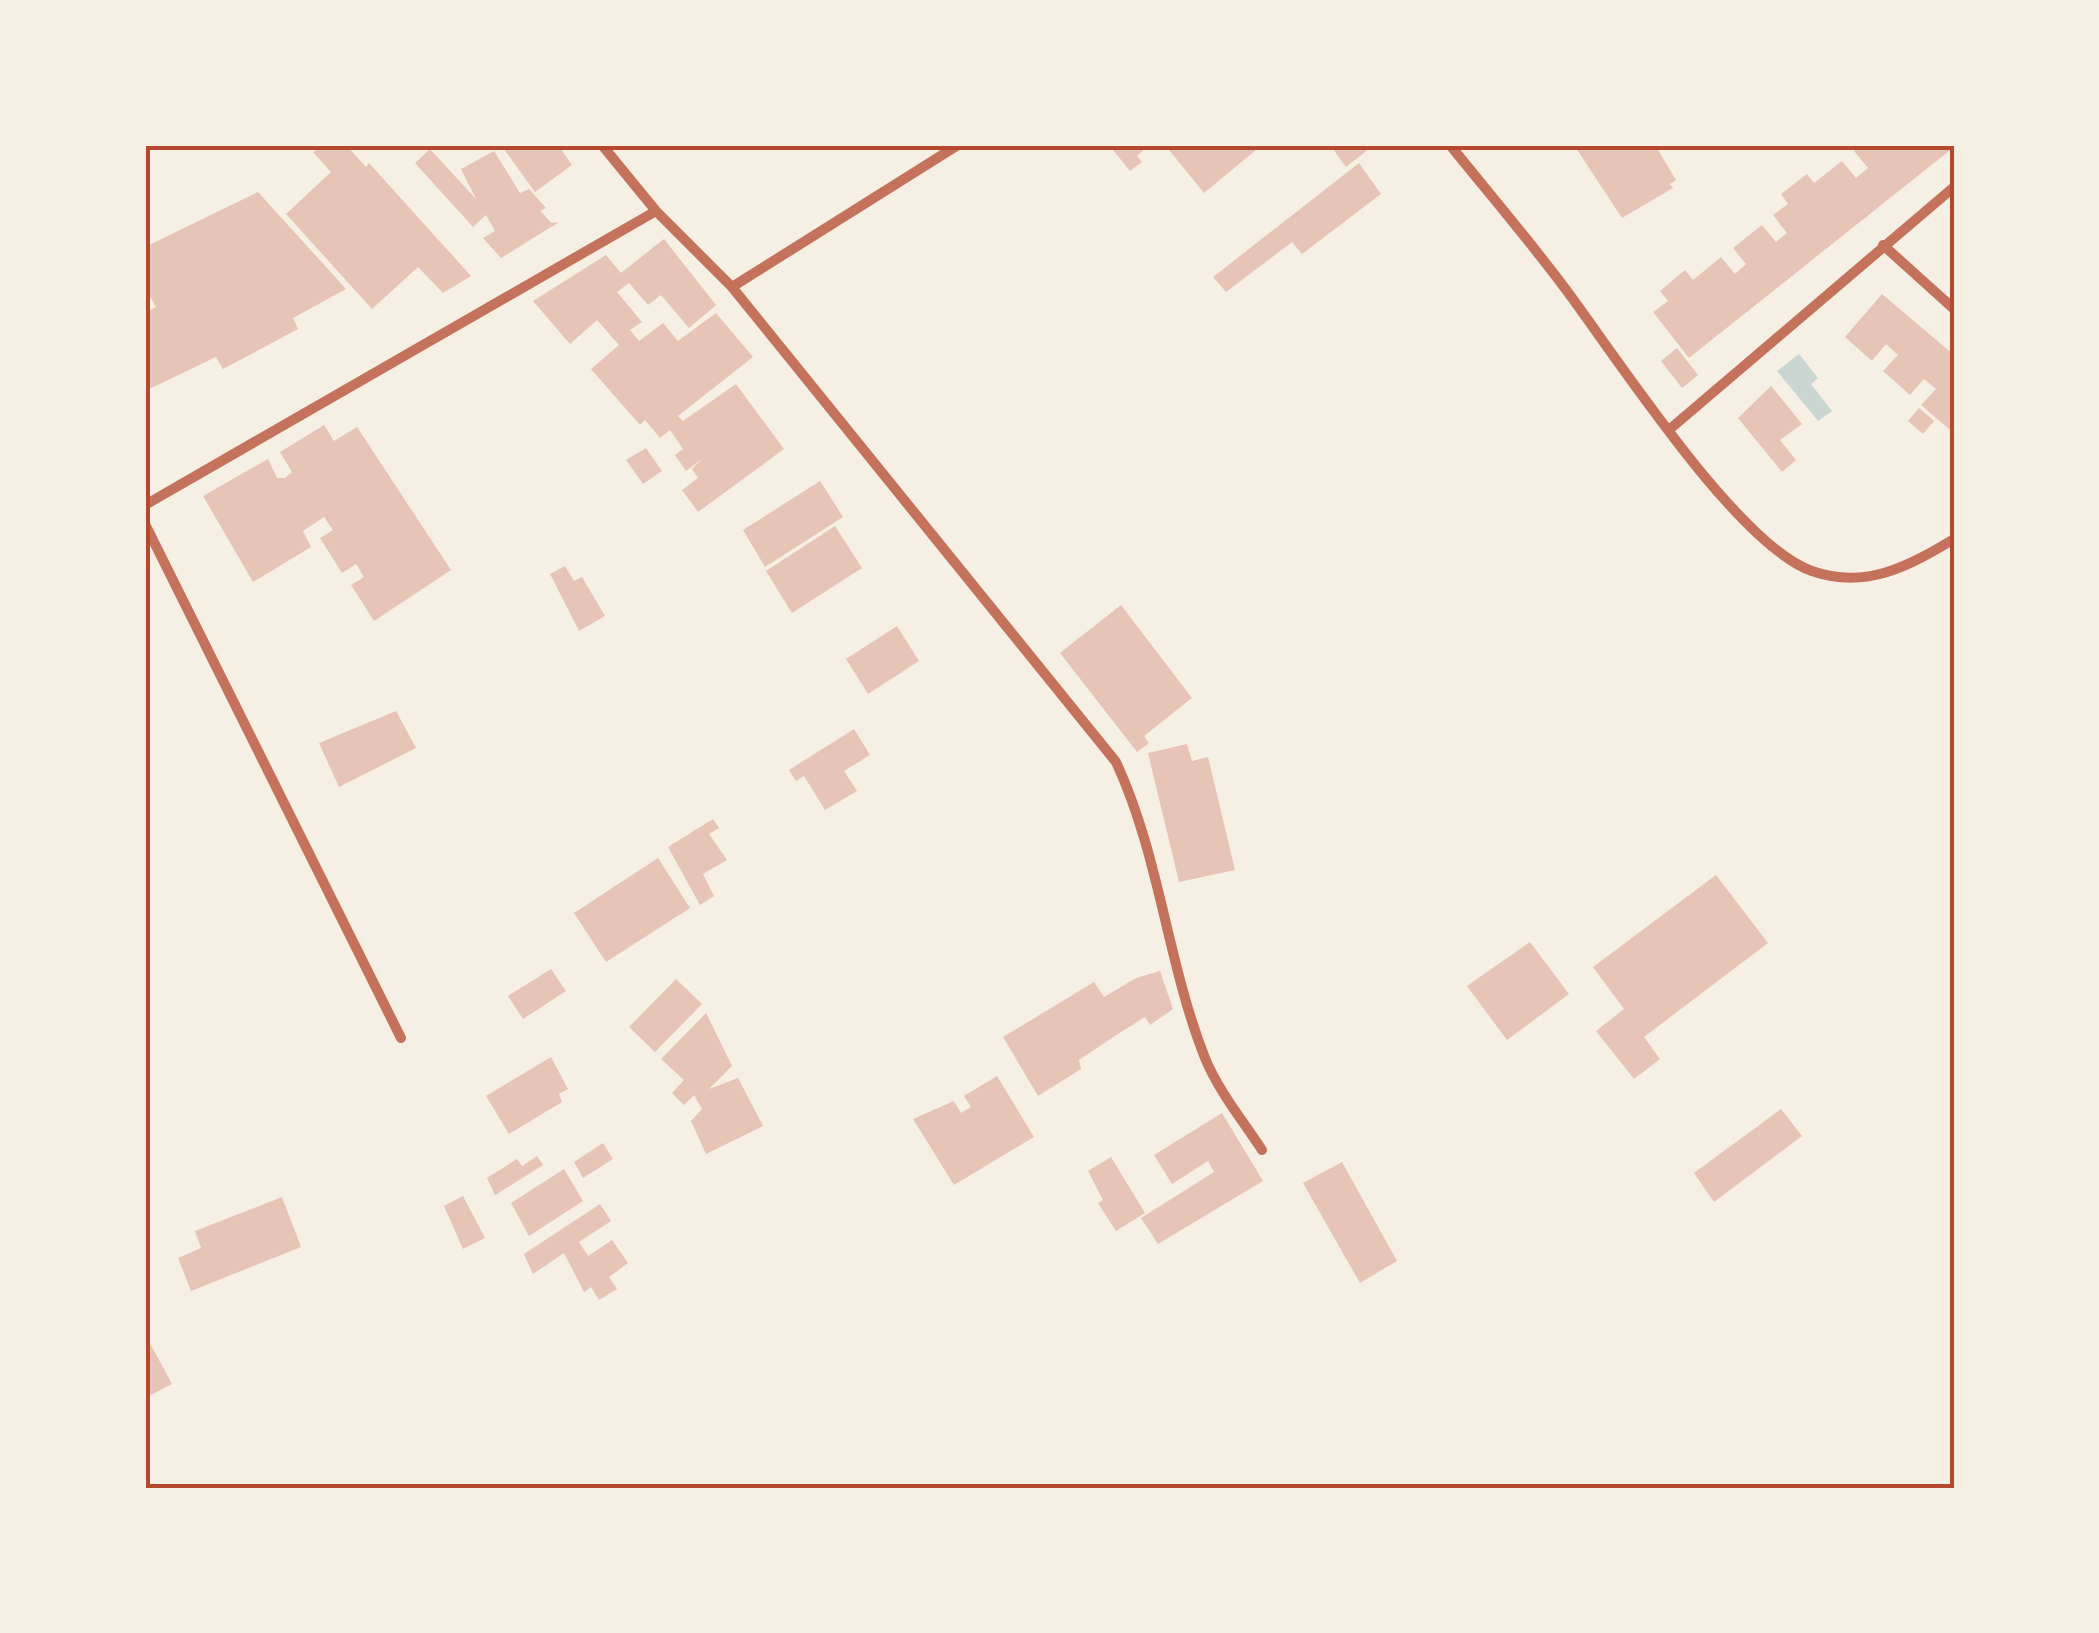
<svg xmlns="http://www.w3.org/2000/svg" width="2099" height="1633" viewBox="0 0 2099 1633" font-family="Overpass,sans-serif">
<rect width="100%" height="100%" fill="#f6efe4"/>
<path fill="#c9d6d2" d="M1799 354 1818 378 1811 384 1832 411 1818 421 1777 371Z"/>
<path fill="#e6c5b7" d="M327 145H346L366 167 369 163 471 276 443 293 418 267 372 309 286 214 331 172 313 152Z
M501 145H558L572 165 535 192Z
M1109 145H1149L1137 156 1142 162 1130 171Z
M1165 145H1262L1204 193Z
M1330 145H1374L1346 167Z
M1574 145H1655L1676 180 1670 184 1673 188 1622 218Z
M1862 145 1954 147 1689 358 1653 312 1668 301 1660 291 1685 270 1693 280 1721 257 1735 274 1746 264 1733 248 1762 225 1776 242 1787 233 1773 215 1788 204 1781 194 1807 174 1814 183 1842 161 1856 178 1868 168 1854 151Z
M430 149 476 199 461 169 494 151 520 193 529 189 546 208 540 211 552 223 559 222 501 258 483 238 495 231 486 215 473 227 415 163Z
M1359 163 1381 194 1302 254 1292 242 1226 292 1213 277Z
M258 192 346 289 293 318 298 329 223 369 216 357 145 391V313L156 307 145 288V247Z
M664 239 716 305 689 328 661 295 648 305 629 283 617 292 642 322 630 330 639 341 663 323 678 341 716 313 753 357 678 416 683 421 736 384 784 449 698 512 682 490 698 478 692 469 702 459 686 471 675 455 683 449 670 430 660 438 645 420 640 425 591 369 619 345 597 320 570 344 533 301 606 255 621 273Z
M1882 294 1954 355V423L1949 429 1921 405 1936 389 1924 379 1910 395 1883 371 1898 355 1886 344 1872 361 1845 337Z
M1677 348 1698 375 1682 388 1661 361Z
M1771 386 1802 424 1780 440 1796 460 1782 472 1738 418Z
M1919 408 1934 421 1923 434 1908 421Z
M324 425 334 441 357 427 451 570 374 621 351 585 364 577 356 564 342 573 320 538 333 530 324 517 303 531 311 547 253 582 203 496 268 459 277 478H285L292 472 280 452Z
M646 448 662 471 643 484 626 460Z
M820 481 843 517 765 567 743 530Z
M835 526 862 568 792 613 766 571Z
M565 566 574 581 582 577 605 616 579 631 550 574Z
M1121 605 1192 698 1144 736 1149 743 1137 752 1060 653Z
M897 626 919 661 868 694 846 659Z
M396 711 416 748 339 787 319 743Z
M854 729 870 755 844 771 857 791 825 810 804 776 796 781 789 770Z
M1187 744 1192 761 1208 757 1235 870 1179 882 1148 753Z
M713 819 719 828 709 834 727 860 703 874 714 896 700 905 668 847Z
M658 858 690 908 606 962 574 913Z
M1716 875 1768 943 1644 1037 1660 1059 1634 1079 1596 1031 1624 1009 1593 967Z
M1530 942 1569 994 1507 1040 1467 986Z
M551 969 566 991 523 1019 508 996Z
M1160 971 1173 1009 1150 1025 1145 1017 1118 1034 1079 1060 1081 1069 1038 1096 1003 1037 1094 982 1104 997 1136 978Z
M676 979 702 1004 655 1052 629 1027Z
M706 1013 732 1066 709 1089 738 1078 763 1126 706 1154 691 1121 702 1109 694 1095 684 1105 672 1093 684 1080 661 1059Z
M551 1057 568 1089 559 1094 562 1102 509 1134 486 1096Z
M997 1076 1034 1137 954 1185 913 1119 954 1101 961 1113 971 1107 964 1096Z
M1781 1109 1802 1136 1714 1202 1694 1173Z
M1222 1113 1263 1181 1158 1244 1141 1218 1214 1172 1208 1161 1172 1184 1154 1155Z
M603 1143 613 1159 583 1178 574 1162Z
M537 1156 543 1165 495 1195 487 1178 517 1159 522 1166Z
M1111 1157 1145 1213 1116 1231 1098 1203 1103 1200 1088 1171Z
M1342 1162 1397 1261 1360 1283 1303 1183Z
M564 1169 583 1201 529 1236 511 1203Z
M463 1196 485 1238 463 1249 444 1206Z
M282 1197 301 1247 191 1291 178 1258 201 1248 195 1231Z
M600 1204 611 1221 579 1242 588 1256 612 1240 628 1263 609 1277 617 1289 599 1300 591 1287 584 1292 564 1253 533 1274 524 1254Z
M145 1334 172 1384 145 1398Z"/>
<g fill="none" stroke-linecap="round" stroke-linejoin="round">
<path stroke="#c5725c" stroke-width="10" d="M602 145 656 211 732 287 1116 762C1160 857 1167 962 1205 1058 1218 1090 1243 1121 1262 1150
M1450 145C1488 192 1528 239 1564 287 1616 356 1737 545 1812 571 1866 590 1909 566 1954 539
M1883 245 1954 309
M732 287 958 145
M1670 429 1954 187
M145 505 656 211
M145 524 401 1038"/>
</g>
<rect width="2099" height="1633" fill="none" stroke="#f6efe4" stroke-width="295"/>
<rect x="148" y="148" width="1804" height="1338" fill="none" stroke="#b5482f" stroke-width="4"/>
</svg>
